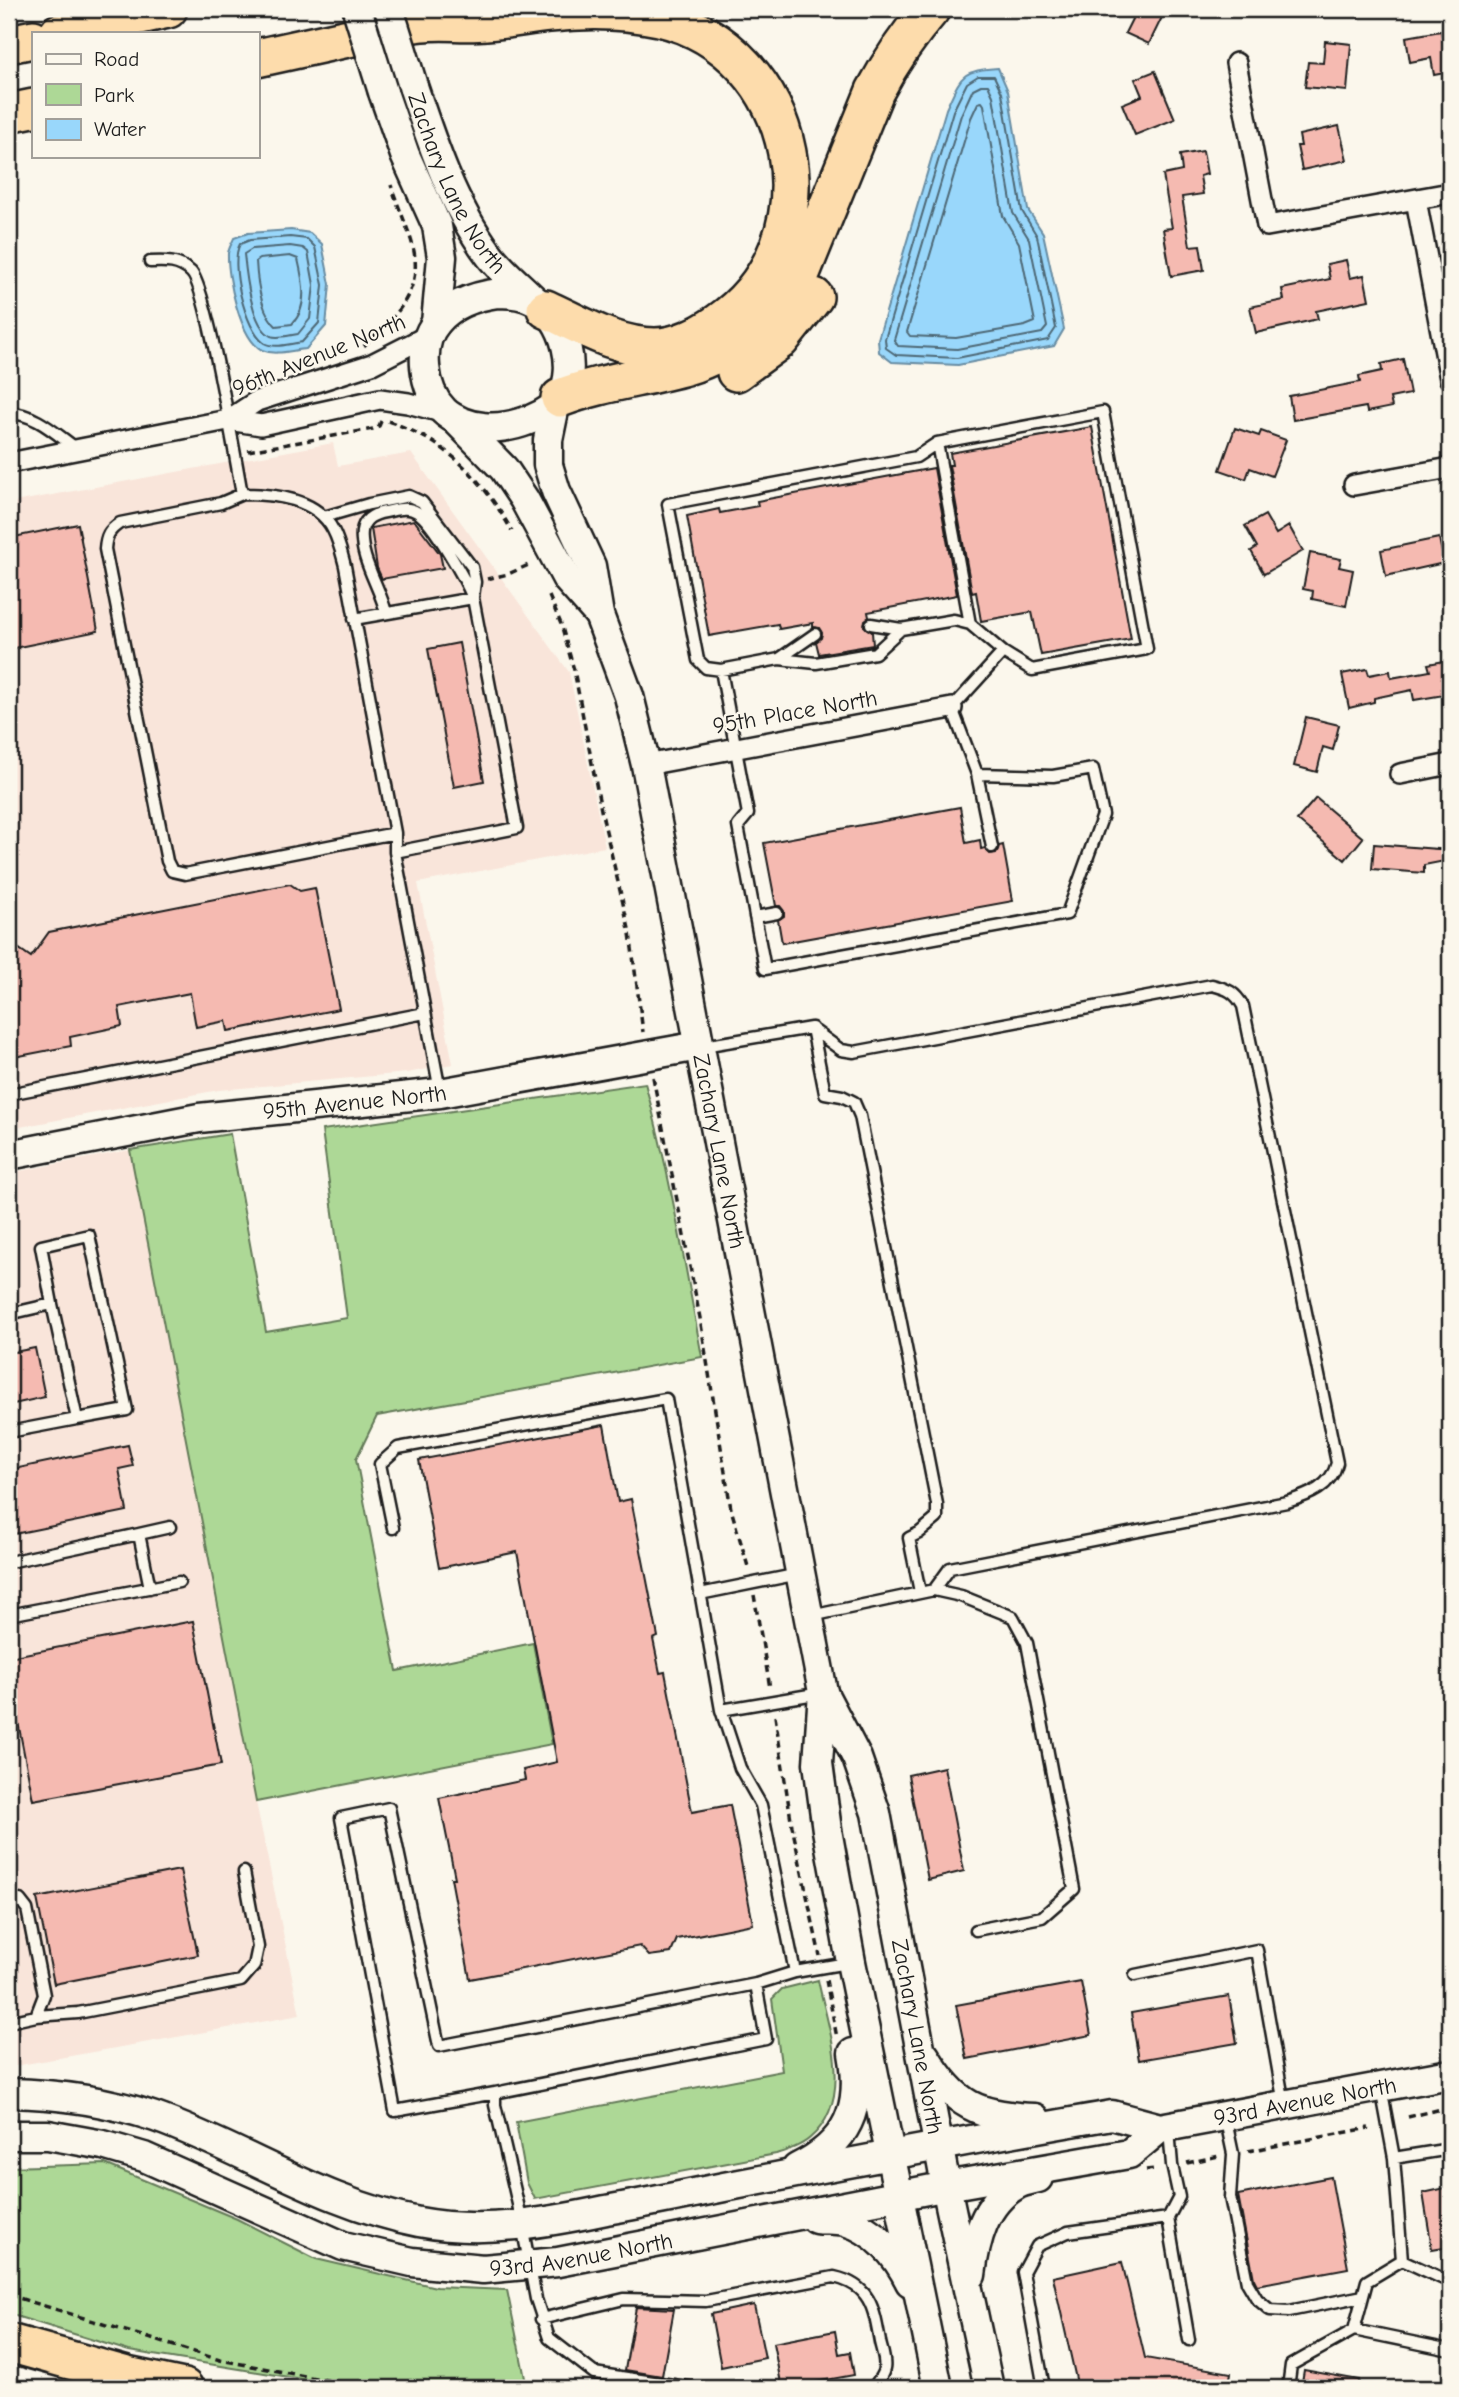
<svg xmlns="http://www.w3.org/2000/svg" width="1459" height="2397" viewBox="0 0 1459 2397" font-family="'Comic Neue',sans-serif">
<rect width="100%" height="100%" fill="#fbf7ec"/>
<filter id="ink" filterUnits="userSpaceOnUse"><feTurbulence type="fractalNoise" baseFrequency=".0143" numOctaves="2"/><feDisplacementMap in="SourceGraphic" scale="14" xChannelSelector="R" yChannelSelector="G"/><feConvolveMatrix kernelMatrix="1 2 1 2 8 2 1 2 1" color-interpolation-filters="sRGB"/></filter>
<g filter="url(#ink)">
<path fill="#f9e5da" d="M333 443 338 466 411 453 569 672 605 847 418 883 453 1064 407 1073 219 1090 9 1129V503Z
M130 1150 256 1802 300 2015 9 2067V1173Z"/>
<path fill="#add896" stroke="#647a59" stroke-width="2" d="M645 1083C670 1173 685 1265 702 1357L377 1416 356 1459 397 1671 533 1643 552 1744 256 1802 130 1150 230 1134 266 1332 347 1318 322 1130Z
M818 1980C828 2029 856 2099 810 2138 801 2146 788 2150 776 2154L535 2199 527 2183 516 2122 782 2071 772 1999 782 1989Z
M105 2164 237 2219 316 2259 436 2287 507 2290 527 2388H356L129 2351 9 2314V2167Z"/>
<path fill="#99d7fb" stroke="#678ca2" stroke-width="2" d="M998 68 1008 91 1028 210 1043 233 1064 329 1054 346 958 365 892 362 879 352 878 339 946 109C961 77 960 70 998 68Z
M291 230 310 233 322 244 330 284 326 326 306 349C292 350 276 356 262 350 240 339 227 277 228 253 229 248 232 243 234 238L248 233Z"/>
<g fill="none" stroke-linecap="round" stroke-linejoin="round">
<path stroke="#4e6775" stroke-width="2" d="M978 76H994L1002 93 1022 211 1037 236 1056 328 1048 340 957 358 896 355 886 348 885 339 953 111 967 83Z
M981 85H988L993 96 1013 213 1029 239 1047 327 1042 333 957 349 898 346 894 340 961 115 973 89Z
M982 102 984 105 1003 216 1019 243 1035 322 1025 326 956 338 910 336 907 332 971 118 978 103Z
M290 237 307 239 315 247 323 285 319 323 302 342C291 344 274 349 264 343 245 330 229 263 240 244L250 240Z
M290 246 303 248 308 252 314 285 310 319 298 334C290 335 278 339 271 336 251 326 246 273 244 254L252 249Z
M290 256 298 259C303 280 309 307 292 324L276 326C261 312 257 281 256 261L259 259Z"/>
</g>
<path fill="#f5bab1" stroke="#1c1c1c" stroke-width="2" d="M1137 9H1166L1149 44 1125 33Z
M1441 31 1444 48H1450V72L1434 75 1431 58 1410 62 1406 37Z
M1325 41 1351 44 1347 91 1305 87 1308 62 1323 63Z
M1155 71 1175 119 1135 135 1122 104 1142 96 1135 79Z
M1339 126 1347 160 1302 170 1297 146H1301L1299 135Z
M1203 151 1207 174 1200 176 1203 194 1182 197 1190 246 1200 245 1204 270 1171 276 1163 229 1172 228 1163 175 1182 171 1180 155Z
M1346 260 1350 278 1364 275 1369 300 1316 311 1318 319 1256 333 1250 307 1284 300 1282 289 1330 279 1327 264Z
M1403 359 1410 394 1390 398 1392 407 1367 412 1366 407 1293 420 1289 396 1360 382 1359 376 1382 371 1381 364Z
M1092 427 1131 639 1041 655 1032 612 981 621 976 592 972 593 949 465H952L950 453Z
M1235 428 1259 436 1261 431 1286 440 1272 476 1250 468 1246 479 1220 470Z
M934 468 957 595 868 612 869 617 865 620 864 626 872 632 873 645 819 654 816 642 821 638 822 633 819 628 813 627V623L779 629 778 624 709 636 687 516 719 509 720 513 758 506 757 501Z
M1265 515 1276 534 1289 526 1303 551 1264 574 1251 551 1257 547 1245 526Z
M414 520 440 554 443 568 382 579 377 568 371 528Z
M78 524 98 631 9 649V538Z
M1439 538 1444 563 1386 576 1381 550Z
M1310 553 1341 559 1339 567 1353 570 1346 606 1312 599 1313 591 1303 589Z
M459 643 484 781 454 787 428 649Z
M1450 660V694L1414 700 1412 690 1374 698V702L1349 708 1342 674 1367 669 1369 675 1390 671 1391 678 1430 671 1428 664Z
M1306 717 1339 725 1333 750 1323 747 1317 772 1294 766Z
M1316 798 1363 838 1345 860 1297 820Z
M960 807 966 843 980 840 981 849 985 848 990 854 996 853 999 846 1003 845 1013 901 782 943 778 920 784 916V911L780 906H776L764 843Z
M1374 844 1450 850V860L1424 865V873L1372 869Z
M290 884 300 891 315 888 339 1009 228 1031 226 1021 196 1027 190 993 119 1007 122 1026 70 1037 71 1046 9 1058V942L31 957 49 932Z
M35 1348 45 1397 9 1405V1353Z
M604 1425 618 1502 631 1499 658 1637 653 1639 660 1673 665 1672 692 1812 730 1805 753 1924 677 1939 671 1953 649 1956 640 1946 470 1979 451 1878H455L439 1798 525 1780 523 1770 557 1762 517 1552 439 1568 419 1460Z
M128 1445 133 1466 119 1469 127 1511 9 1535V1470Z
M193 1621 221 1765 33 1800 9 1675V1657Z
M944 1767 964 1871 928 1880 908 1775Z
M180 1870 198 1955 54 1984 37 1898Z
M1081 1982 1091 2035 967 2059 956 2005Z
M1229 1996 1237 2043 1139 2060 1131 2013Z
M1331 2177 1348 2268 1257 2285 1254 2279 1238 2195Z
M1450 2187V2246L1432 2249 1423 2193Z
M1122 2262 1145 2358 1231 2373 1228 2388H1078L1053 2277Z
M754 2305 765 2358 721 2367 711 2314Z
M636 2307 674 2309 662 2376 625 2370Z
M835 2331 839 2354 850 2352 854 2375 782 2388 773 2343Z
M1304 2370 1359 2380 1358 2388H1301Z"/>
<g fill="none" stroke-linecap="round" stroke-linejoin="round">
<g stroke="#1c1c1c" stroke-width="15">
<path id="lane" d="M150 262C166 261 179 261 191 272 207 287 236 462 242 494 274 494 317 498 333 530 339 541 342 555 345 566L395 833V852L440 1091
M9 413C35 413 56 434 77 449
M242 494 221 503 120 523C109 530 106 536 105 549L167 861 172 871 185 874 395 833
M324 517 369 504 409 496 422 502 472 567 475 582 473 597
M386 613C381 589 359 558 362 531 364 518 374 514 385 512 396 510 407 506 417 512 433 522 465 579 473 598L517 828 395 852
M354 619 473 598
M871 624 901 629 954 620 970 624 1003 652
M970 624 937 443 1103 412 1147 649 1032 670 1003 652 952 708 977 774 992 847
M901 629 875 653 816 663 779 659 721 670 706 668 698 660 668 504 916 457 937 443
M779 659 815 634
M721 670 748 814 738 826 765 969 1067 914 1103 815 1093 769 1053 776 977 774
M755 917 777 913
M812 1028 825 1093 842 1096 854 1102 860 1116 937 1504V1518L919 1533 909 1538 920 1592
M703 1046 811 1028 841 1050 854 1052 1212 985C1228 989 1235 992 1243 1006L1337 1463C1331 1487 1309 1495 1287 1502L950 1568 934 1590
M9 1094 425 1013
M9 1314 52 1304 41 1246 89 1235 127 1410 77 1419 52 1304
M9 1432 77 1419
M393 1528 380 1464 398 1448 666 1399 721 1710 740 1768 761 1805 795 1972 847 1963
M9 1562 139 1534
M150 1588 139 1534 170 1527
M700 1594 799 1574
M9 1615 179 1582
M811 1616 934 1590 961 1596 1013 1617 1027 1643 1074 1889 1042 1917 976 1930
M721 1710 821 1693
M9 1900H20L27 1909 44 1995 36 2016 9 2022
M1135 1975 1257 1950 1284 2104
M36 2016 78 2013 241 1981 254 1966 258 1947 244 1872
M1381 2088 1394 2158 1402 2260 1450 2282
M495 2093 766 2039 756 1984
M1225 2116 1233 2154 1230 2197 1247 2282 1257 2299 1270 2310 1289 2311 1363 2296
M1394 2158 1450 2149
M1168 2218 1189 2340
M541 2319 624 2299 706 2301 834 2277C871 2285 874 2309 880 2342 882 2351 886 2361 884 2369 882 2377 877 2382 873 2388
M1354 2330 1450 2350
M693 2388 594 2373 549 2338 536 2299 518 2204 495 2105V2093L395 2111 341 1818 389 1808 439 2046 756 1984 795 1972
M1044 2388 1023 2272 1037 2246 1068 2232 1168 2218 1179 2197 1172 2165 1169 2130
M1288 2388 1291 2365 1354 2330 1367 2281 1402 2260"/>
</g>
<g stroke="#1c1c1c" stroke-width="24">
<path id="street" d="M1236 63 1267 226 1450 193
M1416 200 1450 379
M228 420 257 401 372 364 429 335
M9 463 228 420 261 425 380 399 408 403 445 413
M1354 485 1450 468
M646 765 952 708
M1400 774 1450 764"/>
</g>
<g stroke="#1c1c1c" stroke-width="33">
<g id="secondary">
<path id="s1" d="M413 86C432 143 452 204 488 253 500 270 518 284 533 299"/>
<path d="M383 92 405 155 437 226 442 257 436 323"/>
<path d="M498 293C511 293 523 294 534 300 566 317 581 375 557 403 541 420 504 430 483 427 470 426 453 420 444 411 423 390 417 345 437 322 452 304 476 296 498 293Z"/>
<path id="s2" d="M555 406 548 440V465L556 491 591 566 599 615 629 696 646 765 823 1692 818 1763 827 1830 851 1962 938 2388"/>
<path d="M457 421 504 469 524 499 567 579 599 615"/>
<path id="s3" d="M9 1155 199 1118 440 1093 699 1046"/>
<path id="s4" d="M823 1693 857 1758 876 1813 946 2186 989 2388"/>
<path d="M925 2056C955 2106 978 2116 1035 2118"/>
<path id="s5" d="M9 2093C58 2094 108 2101 155 2117 245 2149 324 2204 419 2222 482 2234 545 2223 606 2210 646 2203 685 2195 724 2187 853 2162 982 2137 1112 2115L1160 2128 1450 2074"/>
<path id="s6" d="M9 2135H48L103 2145 144 2157 343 2246 412 2262 483 2269 558 2262 963 2183 1129 2154 1160 2128"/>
<path d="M797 2168C848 2143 863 2108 853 2053"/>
<path d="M816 2219C825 2220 836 2219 845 2221 875 2230 897 2255 910 2282"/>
<path d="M971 2275C975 2241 984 2203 1016 2185 1022 2181 1031 2180 1038 2178"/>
</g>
</g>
<g stroke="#1c1c1c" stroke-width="42">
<path id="highway" d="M59 33 168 9
M9 44 33 39
M257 58C295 50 333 41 371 33 388 29 405 23 423 22 444 20 465 23 486 21 507 20 528 15 549 13 585 9 623 9 659 17 801 50 838 241 718 323 701 335 677 347 655 347 616 347 581 325 546 309
M9 113 33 108
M736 372 780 340 814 297
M560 398C601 382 644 378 686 366 735 351 774 316 801 273L875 91C891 61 909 34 931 9
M9 2343 127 2376 184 2388"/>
</g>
<path stroke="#1c1c1c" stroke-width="3.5" stroke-dasharray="7 5" stroke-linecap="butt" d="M364 346C371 337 384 330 391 320 436 267 408 239 391 185
M388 421C448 442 481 477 512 531
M248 451 373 429 379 426 382 419
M487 579 508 574 531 564
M549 596 561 624 574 670 601 810 630 933 643 1032
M653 1077 700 1318 731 1509 749 1570
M754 1595 770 1688
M775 1716 792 1826 820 1956
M826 1980 837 2038
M1408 2117 1450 2107
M1248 2151 1369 2128
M1187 2163 1219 2156
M1146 2170 1155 2169
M9 2295 220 2360 369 2388"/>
<use href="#lane" stroke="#fbf7ec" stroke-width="10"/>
<use href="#street" stroke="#fbf7ec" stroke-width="19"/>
<use href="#secondary" stroke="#fbf7ec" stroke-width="28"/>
<use href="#highway" stroke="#fddcac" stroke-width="37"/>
<g stroke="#1c1c1c" stroke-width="33" stroke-linecap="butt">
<path id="secondary-bridge" d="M357 9 383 92
M389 9 413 86"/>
</g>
<use href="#secondary-bridge" stroke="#fbf7ec" stroke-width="28"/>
</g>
</g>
<g text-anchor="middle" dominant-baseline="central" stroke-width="5" stroke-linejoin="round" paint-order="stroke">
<g font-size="23" fill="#1c1c1c" stroke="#fbf7ec">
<text stroke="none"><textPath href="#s1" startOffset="107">Zachary Lane North</textPath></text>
<text transform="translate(319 355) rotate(-22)">96th Avenue North</text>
<text transform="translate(795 712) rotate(-10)">95th Place North</text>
<text stroke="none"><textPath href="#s3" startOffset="350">95th Avenue North</textPath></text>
<text stroke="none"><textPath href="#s2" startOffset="770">Zachary Lane North</textPath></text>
<text stroke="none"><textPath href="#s4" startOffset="359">Zachary Lane North</textPath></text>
<text stroke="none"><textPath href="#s5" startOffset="1334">93rd Avenue North</textPath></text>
<text stroke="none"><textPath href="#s6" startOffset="597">93rd Avenue North</textPath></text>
</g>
</g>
<rect width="1459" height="2397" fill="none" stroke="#fbf7ec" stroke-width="35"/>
<rect x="18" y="18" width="1424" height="2362" fill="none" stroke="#1c1c1c" stroke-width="2.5" filter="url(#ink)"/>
<rect x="32" y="32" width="228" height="126" fill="#fbf7ec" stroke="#a29f99" stroke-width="2"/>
<rect x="46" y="54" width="35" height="10" fill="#fbf7ec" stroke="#a29f99" stroke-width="2"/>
<text x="94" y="66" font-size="21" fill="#1c1c1c">Road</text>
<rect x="46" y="84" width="35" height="21" fill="#add896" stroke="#a29f99" stroke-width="2"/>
<text x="94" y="102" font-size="21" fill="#1c1c1c">Park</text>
<rect x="46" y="119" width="35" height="21" fill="#99d7fb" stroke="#a29f99" stroke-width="2"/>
<text x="94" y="136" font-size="21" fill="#1c1c1c">Water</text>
</svg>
